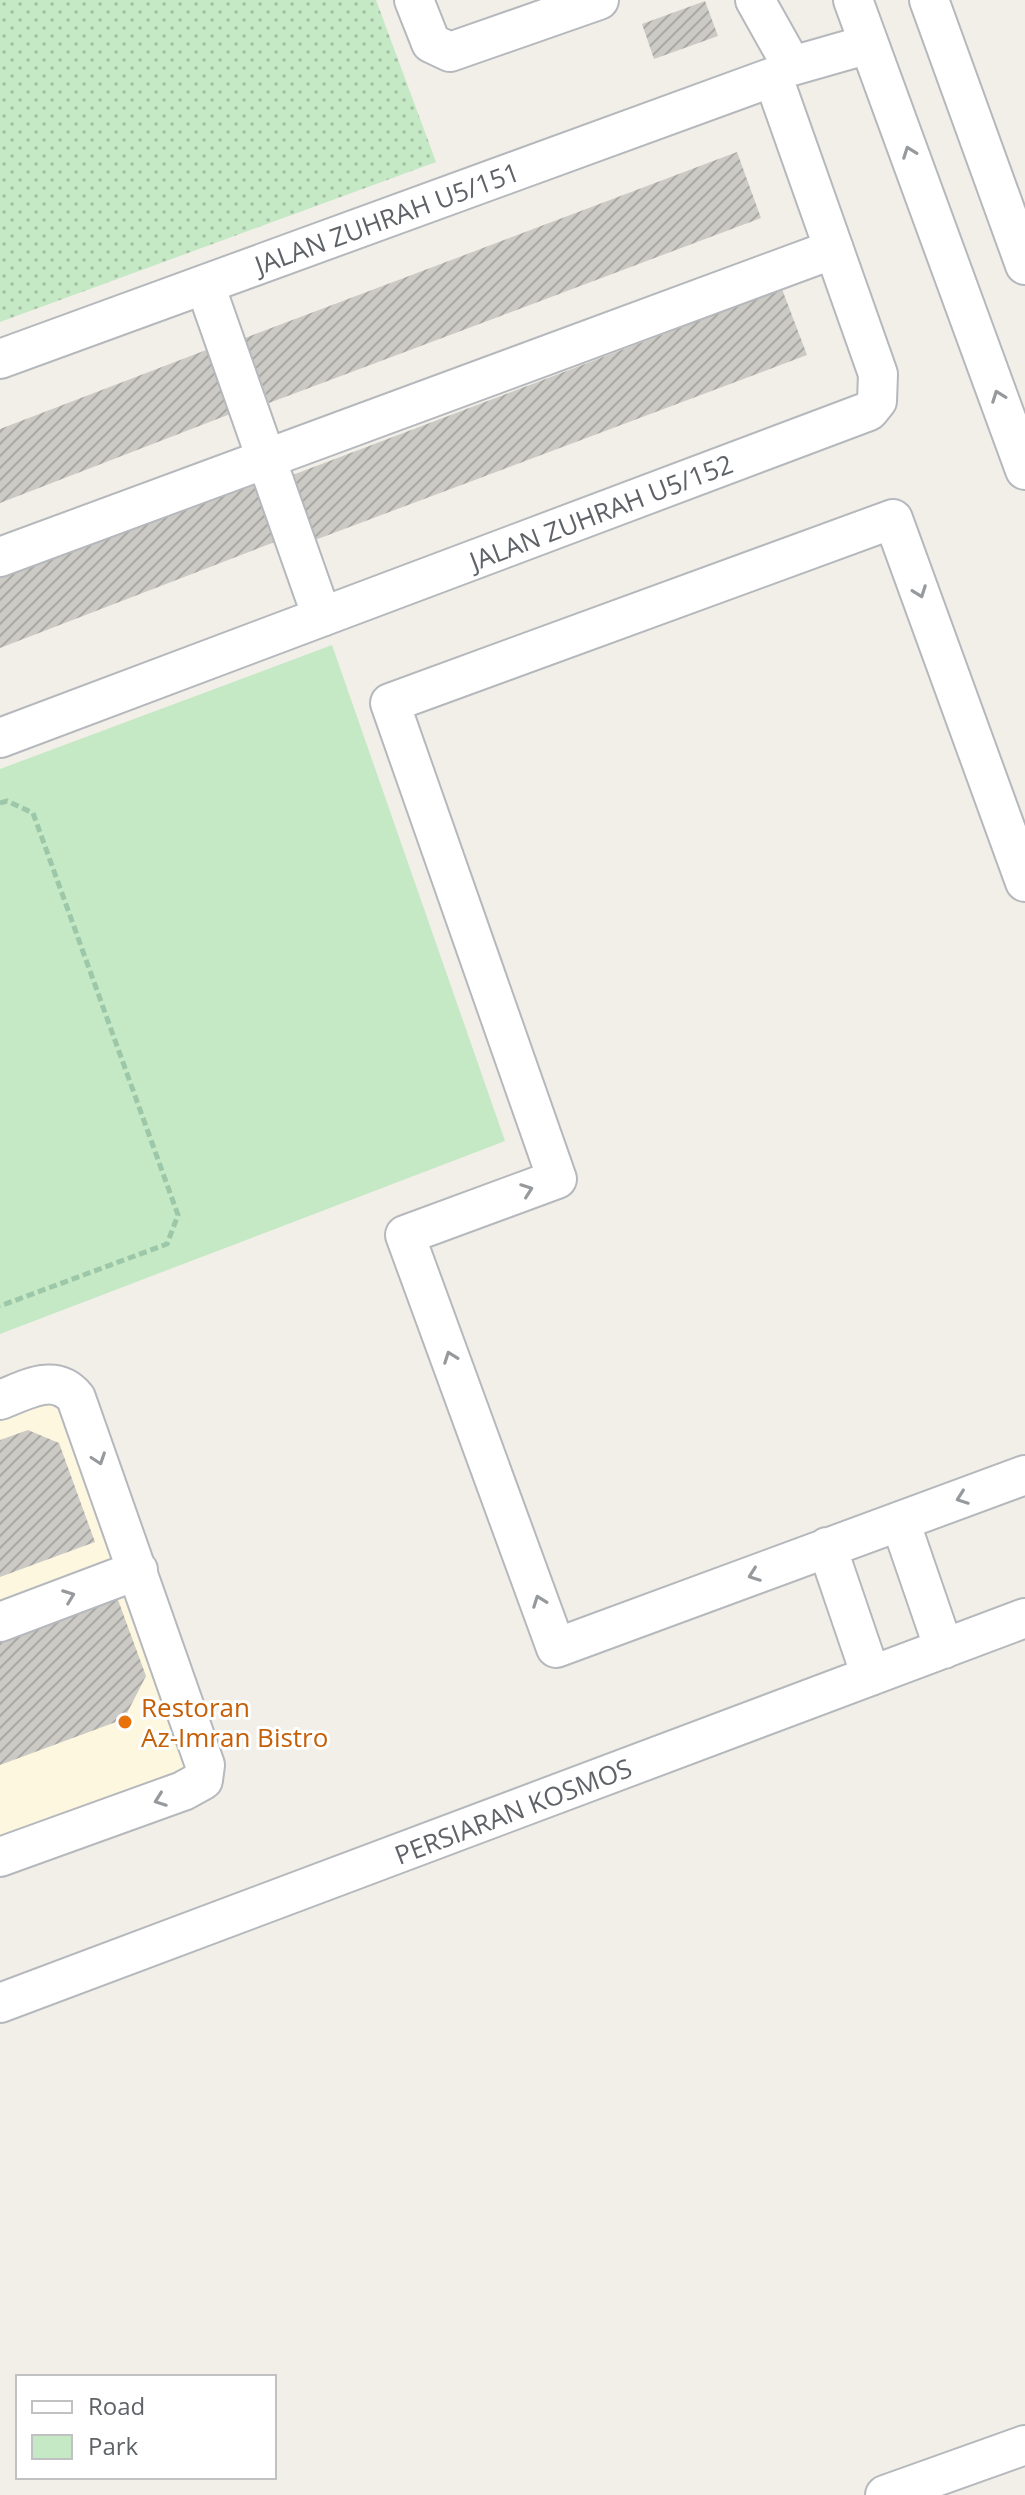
<svg xmlns="http://www.w3.org/2000/svg" width="1025" height="2495" viewBox="0 0 1025 2495" font-family="'Open Sans',sans-serif">
<defs>
<pattern id="grass-dots" width="8" height="8" patternUnits="userSpaceOnUse" patternTransform="scale(2)"><rect width="8" height="8" fill="#c5e8c5"/><path d="M2 2h.1M6 6h.1" fill="none" stroke="#a3c0a4" stroke-width="1.8" stroke-linecap="round"/></pattern>
<pattern id="building-hatch" width="6" height="6" patternUnits="userSpaceOnUse" patternTransform="scale(2)"><rect width="6" height="6" fill="#cccac5"/><path d="M-1 1l2-2M0 6l6-6M5 7l2-2" fill="none" stroke="#a9a8a4"/></pattern>
</defs>
<rect width="100%" height="100%" fill="#f1efe8"/>
<path fill="#fef7e0" d="M58 1398 192 1768 0 1839V1415Z"/>
<path fill="url(#grass-dots)" d="M0 0H376L436 162 0 322Z"/>
<path fill="#c5e8c5" d="M332 645 505 1141 0 1334V769Z"/>
<path fill="url(#building-hatch)" d="M705 1 718 36 654 59 642 24Z
M737 152 761 218 269 403 245 338Z
M782 289 807 355 315 540 290 476Z
M214 347 238 411 0 503V429Z
M260 474 285 538 0 648V574Z
M28 1430 59 1443 95 1542 0 1577V1440Z
M114 1589 146 1676 124 1719 0 1765V1632Z"/>
<g fill="none" stroke-linecap="round" stroke-linejoin="round">
<g stroke="#b5b8bc" stroke-width="42">
<path id="minor" d="M414 0 431 43 450 52 599 0
M755 0 792 66 869 44
M853 0 1025 470
M929 0 1025 265
M205 285 322 617
M0 359 773 77 878 374 877 401 869 411 0 738
M0 557 834 249
M1025 882 893 519 390 703 557 1179 405 1235 556 1648 1025 1475
M0 1400C26 1390 55 1372 76 1398L205 1765 203 1780 183 1791 0 1857
M900 1521 944 1649
M827 1547 871 1676
M0 1622 138 1570
M0 2003 1025 1618
M885 2495 1025 2445"/>
</g>
<path stroke="#9cc7a9" stroke-width="5" stroke-dasharray="8 4" stroke-linecap="butt" d="M0 803 7 801 33 813 178 1215 167 1244 0 1306"/>
<use href="#minor" stroke="#fff" stroke-width="38"/>
</g>
<defs><path id="oneway-chevron" d="M-2-3.5L2.5 0L-2 3.5" fill="none" stroke-width="1.6" stroke-linecap="round" stroke-linejoin="round" transform="scale(2)"/></defs>
<g stroke="#979a9d">
<use href="#oneway-chevron" transform="translate(909 152) rotate(-110)"/>
<use href="#oneway-chevron" transform="translate(998 396) rotate(-110)"/>
<use href="#oneway-chevron" transform="translate(920 592) rotate(70)"/>
<use href="#oneway-chevron" transform="translate(527 1190) rotate(-20)"/>
<use href="#oneway-chevron" transform="translate(450 1357) rotate(-110)"/>
<use href="#oneway-chevron" transform="translate(99 1459) rotate(71)"/>
<use href="#oneway-chevron" transform="translate(962 1498) rotate(160)"/>
<use href="#oneway-chevron" transform="translate(754 1575) rotate(160)"/>
<use href="#oneway-chevron" transform="translate(69 1596) rotate(-21)"/>
<use href="#oneway-chevron" transform="translate(539 1601) rotate(-110)"/>
<use href="#oneway-chevron" transform="translate(160 1800) rotate(160)"/>
</g>
<circle fill="#e8710a" stroke="#fff" stroke-width="3" cx="125" cy="1722" r="8"/>
<g text-anchor="middle" dominant-baseline="central" stroke-width="6" stroke-linejoin="round" paint-order="stroke">
<g font-size="26" fill="#5f6368" stroke="#fff">
<text transform="translate(387 218) rotate(-20)">JALAN ZUHRAH U5/151</text>
<text transform="translate(601 512) rotate(-21)">JALAN ZUHRAH U5/152</text>
<text transform="translate(513 1811) rotate(-21)">PERSIARAN KOSMOS</text>
</g>
<g font-size="26" fill="#c56008" stroke="#fff" text-anchor="start">
<text x="141" y="1707">Restoran<tspan x="141" dy="30">Az-Imran Bistro</tspan></text>
</g>
</g>
<rect x="16" y="2375" width="260" height="104" fill="#ffffff" stroke="#bfc1c3" stroke-width="2"/>
<rect x="32" y="2401" width="40" height="12" fill="#ffffff" stroke="#bfc1c3" stroke-width="2"/>
<text x="88" y="2415" font-size="24" fill="#5f6368">Road</text>
<rect x="32" y="2435" width="40" height="24" fill="#c5e8c5" stroke="#bfc1c3" stroke-width="2"/>
<text x="88" y="2455" font-size="24" fill="#5f6368">Park</text>
</svg>
